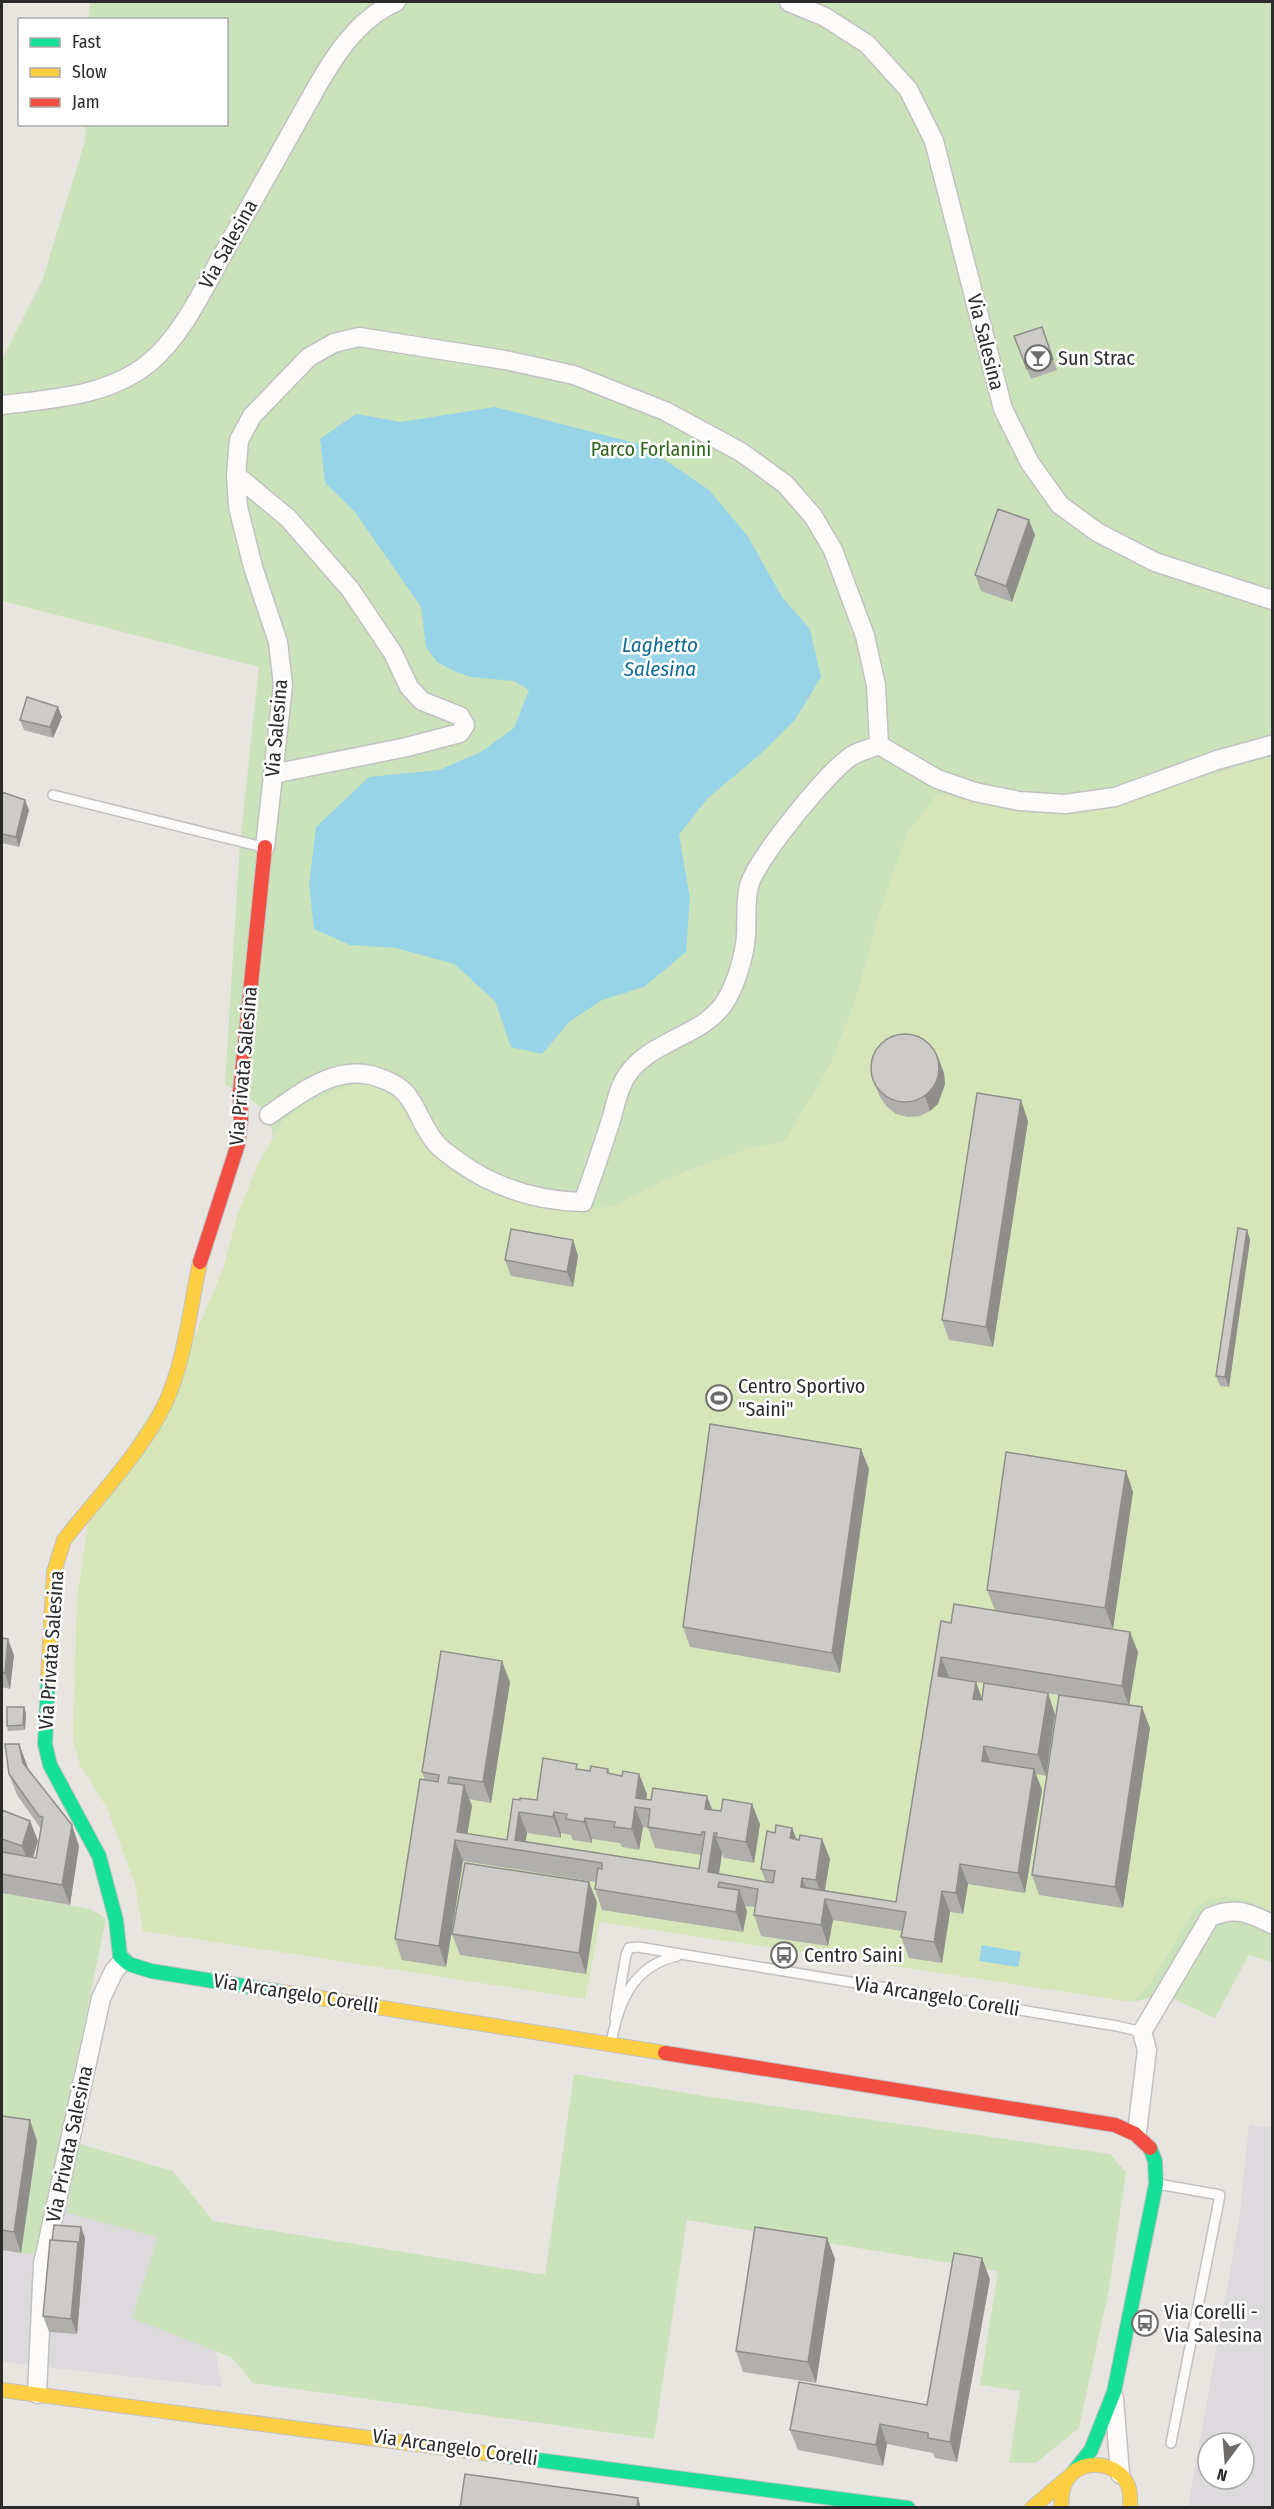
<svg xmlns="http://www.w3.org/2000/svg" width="1274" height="2509" viewBox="0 0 1274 2509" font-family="'Fira Sans Condensed',sans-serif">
<rect width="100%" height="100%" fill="#e8e5e0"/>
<path fill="#dcdadc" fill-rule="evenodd" d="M1249 2125 1272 2127V2507H1188L1239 2221ZM1208 2443H1244V2479H1208Z
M2 2135 93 2155 193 2224 222 2387 2 2362Z"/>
<path fill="#cbe3bb" d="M90 2H1272V757L1164 789 1119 807 1069 814 1016 811 938 793 880 911 857 996 832 1062 784 1143 754 1147 709 1163 668 1179 614 1206 572 1212 531 1207 489 1192 461 1178 438 1161 415 1130 404 1107 391 1094 285 1118 273 1138 269 1115 250 1099 225 1084 240 842 259 667 2 601V359L42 281 85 141 86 125 226 124V20L89 19Z
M2 1893 91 1909 106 1919 36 2255 21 2253 2 2136Z
M1228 1896 1250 1901 1272 1912V1962L1249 1955 1215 2018 1165 1995 1132 2002 1149 1985 1194 1910 1209 1899Z
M574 2074 704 2096 1110 2154 1126 2172 1109 2289 1079 2428 1036 2463H1009L1020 2391 980 2385 998 2271 687 2220 654 2439 253 2383 231 2357 132 2318 158 2237 67 2213 77 2143 173 2171 213 2221 545 2275Z"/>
<path fill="#d6e6b8" d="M1272 757V1912L1250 1901 1228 1896 1209 1899 1194 1910 1149 1985 1132 2002 600 1922 585 1999 143 1931 135 1884 107 1808 80 1765 73 1738 77 1598 91 1503 183 1364 223 1269 238 1213 258 1164 285 1118 322 1096 355 1083 373 1084 391 1094 404 1107 415 1130 438 1161 461 1178 489 1192 531 1207 572 1212 614 1206 668 1179 709 1163 754 1147 784 1142 832 1062 857 996 880 911 907 834 938 793 1016 811 1069 814 1119 807 1164 789Z"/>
<path fill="#97d4e7" d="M495 407 643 445 709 490 747 535 782 597 810 629 821 677 795 720 757 757 708 798 679 835 690 898 686 952 644 987 602 1000 569 1022 542 1054 511 1047 495 1001 454 964 396 948 350 945 314 929 309 885 316 827 369 777 439 770 481 752 514 728 529 690 514 681 471 677 456 672 437 662 426 647 421 607 355 512 325 483 320 439 356 414 401 422Z
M982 1945 1021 1952 1018 1967 979 1961Z"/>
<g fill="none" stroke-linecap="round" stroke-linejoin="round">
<g stroke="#c2c1c1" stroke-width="12">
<path id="lane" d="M53 795 263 847
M615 2018 626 1955 629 1948 638 1947 1117 2026 1142 2032
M611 2044C618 2002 633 1966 677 1956
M1158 2184 1220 2195 1171 2443"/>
</g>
<g stroke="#c2c1c1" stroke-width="21">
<path id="street" d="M789 2 825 17 867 44 908 89 934 141 1003 409 1030 463 1060 505 1097 532 1155 562 1272 600
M2 405C51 399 109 396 149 363 181 337 203 290 223 254 252 203 281 151 310 99 331 61 355 20 396 2
M236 475 288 518 350 589 393 653 409 687 422 701 460 716 465 725 460 733 407 747 273 774
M265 847 283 685 278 642 253 567 238 507 236 475 239 440 252 416 309 357 334 343 359 337 505 360 574 375 665 411 741 452 785 484 813 516 833 550 865 636 876 685 879 745
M269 1115C302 1092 338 1062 380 1078 389 1081 401 1087 407 1095 418 1109 423 1128 435 1142 441 1150 451 1156 459 1162 497 1189 537 1201 583 1202 593 1175 602 1148 611 1120 616 1103 619 1084 631 1070 657 1038 708 1035 728 997 737 980 745 954 746 935 747 918 745 902 749 886 757 858 826 774 850 757 858 751 870 749 879 745L937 779 975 792 1019 801 1065 804 1115 797 1217 760 1272 745
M1137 2132 1147 2050 1142 2032 1210 1917C1237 1906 1248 1913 1272 1924
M37 2394 43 2264 101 1998 114 1971 123 1961
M1114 2398 1120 2474"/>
</g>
<g stroke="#c2c1c1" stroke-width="16">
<path id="fast" d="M48 1679 45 1744 50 1765 99 1856 116 1920 120 1956 129 1964 151 1971 282 1992
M507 2456 908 2508
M1075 2470 1091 2450 1114 2392 1156 2184 1155 2161 1150 2148"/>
</g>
<g stroke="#c2c1c1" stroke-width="16">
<path id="slow" d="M48 1679 54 1572 64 1540C97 1498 142 1451 165 1404 185 1361 190 1308 200 1262
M282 1992 665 2053
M2 2390 507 2456
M1032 2508 1066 2479
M1061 2508C1062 2496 1061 2487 1069 2477 1085 2456 1123 2464 1129 2489 1131 2495 1130 2502 1130 2508"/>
</g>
<g stroke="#c2c1c1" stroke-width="16">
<path id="jam" d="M200 1262 238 1144 241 1119 240 1092 265 847
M665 2053 1115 2125 1135 2134 1150 2148"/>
</g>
<use href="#lane" stroke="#fcfbfa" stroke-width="9"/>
<use href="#street" stroke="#fcfbfa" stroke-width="18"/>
<use href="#fast" stroke="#16e098" stroke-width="14"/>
<use href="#slow" stroke="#ffcf43" stroke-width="14"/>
<use href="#jam" stroke="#f24e42" stroke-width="14"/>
</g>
<path fill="#b0afab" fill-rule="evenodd" d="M1042 327 1057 370 1031 379 1014 336Z
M1035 535 1012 602 981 591 975 575Z
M62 717 53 738 24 730 20 720Z
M2 792 29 810 19 847 2 843Z
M944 1073 945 1084 938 1104 930 1111 920 1116 908 1117 896 1114 887 1107 880 1097 874 1082Z
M1028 1121 993 1347 949 1340 942 1320Z
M1247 1230 1250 1240 1229 1387 1220 1386 1216 1376Z
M573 1240 578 1256 573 1287 511 1276 505 1260Z
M869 1469 840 1673 690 1647 683 1627Z
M1126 1471 1133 1492 1113 1629 1138 1652 1129 1705 1150 1728 1123 1908 1039 1895 1032 1875 1059 1695 976 1682 982 1699 1055 1714 1046 1776 1036 1774 1042 1790 1025 1893 968 1884 963 1914 950 1912 942 1963 909 1958 901 1937 902 1931 833 1920 828 1946 761 1936 754 1915 755 1907 745 1906 747 1911 743 1932 602 1910 595 1889 596 1882 463 1861 446 1967 402 1960 395 1939 425 1780 422 1772 510 1682 491 1803 469 1799 472 1806 467 1834 507 1840 520 1800H537L579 1769 590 1771 608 1769 610 1774 622 1776 639 1774 647 1794 646 1799 712 1810 760 1824 754 1863 724 1858 722 1853 719 1874 766 1882 761 1869 775 1833 792 1828 796 1839H822L830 1859 825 1891 896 1902 941 1621 951 1623 995 1610 987 1590ZM643 1827 648 1828 655 1848 702 1855 699 1869 525 1842 527 1833 561 1838V1833L571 1835 573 1840 592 1843V1839L620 1843 622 1847 639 1850Z
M2 1638 14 1655 10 1689 2 1687Z
M26 1713 25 1730 8 1731 7 1726Z
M19 1744 28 1769 79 1846 70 1905 2 1893V1810L30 1821 38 1841 33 1857 36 1858 41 1829 17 1795 9 1774Z
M597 1902 586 1974 460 1955 452 1934Z
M2 2116 37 2141 21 2253 2 2250Z
M85 2238 77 2334 49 2332 43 2316Z
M827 2238 835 2259 816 2383 743 2372 736 2351Z
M990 2279 957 2462 935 2458 933 2453 887 2444 883 2466 798 2450 790 2430 927 2405Z"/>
<path fill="#908e8b" d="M1029 520 1035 535 1012 602 1006 586Z
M58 707 62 717 53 738 50 727Z
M25 800 29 810 19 847 16 837Z
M938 1057 944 1073 945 1084 938 1104 930 1111 925 1096Z
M1021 1100 1028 1121 993 1347 986 1327Z
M1247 1230 1250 1240 1229 1387 1225 1377Z
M573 1240 578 1256 573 1287 567 1272Z
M861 1449 869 1469 840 1673 832 1653Z
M1126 1471 1133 1492 1113 1629 1105 1608Z
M1130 1632 1138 1652 1129 1706 1122 1686Z
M8 1639 14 1655 10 1689 5 1673Z
M941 1657 949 1677 938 1676Z
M502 1661 510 1682 491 1803 483 1782Z
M976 1682 983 1702 973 1699Z
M1048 1693 1055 1714 1046 1776 1038 1755Z
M24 1707 26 1713 25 1730 23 1725Z
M1142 1707 1150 1728 1123 1908 1115 1887Z
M19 1744 27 1765 30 1784 23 1763Z
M984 1746 992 1767 982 1761Z
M1034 1769 1042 1790 1025 1893 1018 1873Z
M639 1774 647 1794 645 1808 636 1798Z
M464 1785 472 1806 466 1842 457 1832Z
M707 1796 715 1817 705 1809Z
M752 1804 760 1824 754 1863 746 1842Z
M635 1807 643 1827 639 1850 632 1829Z
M519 1812 527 1833 524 1851 515 1840Z
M554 1812 561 1833V1838L553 1817Z
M585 1818 592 1839V1843L584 1822Z
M30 1821 38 1841 30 1867 22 1846Z
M72 1825 79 1846 70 1905 62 1885Z
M792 1828 800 1848 790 1838Z
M714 1833 722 1853 716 1893 708 1872Z
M822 1839 830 1859 823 1900 816 1880Z
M455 1840 463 1861 446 1967 439 1946Z
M960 1864 968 1884 963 1914 956 1893Z
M802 1878 810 1898 801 1887Z
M589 1882 597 1902 586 1974 579 1953Z
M739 1890 747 1911 743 1932 736 1912Z
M942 1891 950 1912 942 1963 934 1942Z
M825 1899 833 1920 828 1946 821 1925Z
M30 2120 37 2141 21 2253 14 2232Z
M81 2227 85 2238 77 2334 71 2319 78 2242Z
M827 2238 835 2259 816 2383 808 2362Z
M982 2258 990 2279 957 2462 950 2442Z
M880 2424 887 2444 883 2466 876 2445Z
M638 2498 641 2508H637Z"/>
<path fill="#cdcbc7" stroke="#908e8b" stroke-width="1.5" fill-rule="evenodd" d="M1042 327 1053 359 1027 369 1014 336Z
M998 509 1029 520 1006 586 975 575Z
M27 697 58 707 50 727 20 720Z
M2 792 25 800 16 837 2 834Z
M871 1068a34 34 0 1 1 68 0a34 34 0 1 1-68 0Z
M977 1093 1021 1100 986 1327 942 1320Z
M1238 1228 1247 1230 1225 1377 1216 1376Z
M511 1229 573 1240 567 1272 505 1260Z
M710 1424 861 1449 832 1653 683 1627Z
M1006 1452 1126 1471 1105 1608 987 1590Z
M954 1604 1130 1632 1122 1686 941 1657 938 1676 976 1682 973 1699 982 1700 984 1683 1048 1693 1038 1755 984 1746 982 1761 1034 1769 1018 1873 960 1864 956 1893 942 1891 934 1942 901 1937 906 1912 825 1899 821 1925 754 1915 758 1889 719 1882 718 1887 739 1890 736 1912 595 1889 598 1868 602 1869V1863L455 1840 439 1946 395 1939 420 1779 438 1782 439 1775 422 1772 441 1651 502 1661 483 1782 449 1777 448 1783 464 1785 457 1832 507 1840 513 1799 520 1800V1798L537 1800 543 1758 577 1764 576 1769 590 1771 591 1766 608 1769 607 1773 622 1776 623 1771 639 1774 636 1798 651 1800 653 1788 707 1796 705 1809 721 1811 723 1799 752 1804 746 1842 716 1837 717 1833H714L708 1872 773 1883 775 1871 761 1869 767 1831 775 1833 776 1825 792 1828 790 1838 799 1840 800 1835 822 1839 816 1880 802 1878 801 1887 896 1902 941 1621 951 1623ZM635 1807 650 1809 648 1827 701 1835 702 1832H705L699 1869 515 1840 519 1812 553 1817 554 1812 567 1814 566 1819 584 1822 585 1818 615 1822 614 1827 632 1829Z
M2 1638 8 1639 5 1673 2 1672Z
M1059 1695 1142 1707 1115 1887 1032 1875Z
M7 1707H24L23 1725 7 1726Z
M5 1744H19L23 1763 72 1825 62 1885 2 1874V1852L36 1858 43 1817 39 1816 9 1774Z
M2 1810 30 1821 22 1846 2 1839Z
M465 1863 589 1882 579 1953 452 1934Z
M2 2116 30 2120 14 2232 2 2230Z
M54 2225 81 2227 79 2245 78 2242 52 2240Z
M755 2227 827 2238 808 2362 736 2351Z
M50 2240 78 2242 71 2319 43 2316Z
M954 2253 982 2258 950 2442 928 2438V2433L880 2424 876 2445 790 2430 799 2382 927 2405Z
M465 2474 638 2498 637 2508H460Z"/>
<defs>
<g id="bar-ring" transform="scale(1.35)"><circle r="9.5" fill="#fff" stroke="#6d6c6a" stroke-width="1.5"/><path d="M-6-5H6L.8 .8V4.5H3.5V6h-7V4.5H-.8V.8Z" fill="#6d6c6a"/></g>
<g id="stadium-ring" transform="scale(1.35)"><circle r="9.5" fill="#fff" stroke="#6d6c6a" stroke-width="1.5"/><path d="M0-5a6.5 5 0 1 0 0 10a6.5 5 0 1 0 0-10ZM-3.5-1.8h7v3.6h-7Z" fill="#6d6c6a"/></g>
<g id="bus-ring" transform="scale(1.35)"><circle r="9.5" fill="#fff" stroke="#6d6c6a" stroke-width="1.5"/><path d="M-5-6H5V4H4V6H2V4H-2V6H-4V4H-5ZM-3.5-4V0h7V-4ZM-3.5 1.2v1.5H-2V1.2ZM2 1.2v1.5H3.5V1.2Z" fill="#6d6c6a"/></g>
</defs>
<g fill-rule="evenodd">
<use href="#bar-ring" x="1038" y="358"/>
<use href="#stadium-ring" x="719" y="1398"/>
<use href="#bus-ring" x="784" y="1955"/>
<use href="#bus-ring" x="1145" y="2323"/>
</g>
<g text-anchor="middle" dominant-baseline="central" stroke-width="5" stroke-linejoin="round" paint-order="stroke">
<g font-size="20" fill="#2b2b2b" stroke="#fff">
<text transform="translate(228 244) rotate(-61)">Via Salesina</text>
<text transform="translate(986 342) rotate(76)">Via Salesina</text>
<text transform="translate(276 728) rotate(-85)">Via Salesina</text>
<text transform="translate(243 1066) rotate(-85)">Via Privata Salesina</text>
<text transform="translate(51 1650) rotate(-86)">Via Privata Salesina</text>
<text transform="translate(296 1993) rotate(9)">Via Arcangelo Corelli</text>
<text transform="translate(937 1996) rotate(9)">Via Arcangelo Corelli</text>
<text transform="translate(69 2144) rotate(-78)">Via Privata Salesina</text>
<text transform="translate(455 2447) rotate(8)">Via Arcangelo Corelli</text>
</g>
<g font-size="20" fill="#2b2b2b" stroke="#fff" text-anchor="start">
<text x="1058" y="358">Sun Strac</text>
<text x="738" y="1386">Centro Sportivo<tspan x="738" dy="23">"Saini"</tspan></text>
<text x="804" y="1955">Centro Saini</text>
<text x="1164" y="2312">Via Corelli -<tspan x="1164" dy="23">Via Salesina</tspan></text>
</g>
<g font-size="20" fill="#2d651d" stroke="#fff">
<text x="651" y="449">Parco Forlanini</text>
</g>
<g font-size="21" font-style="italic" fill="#126c97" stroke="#fff">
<text x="660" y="645">Laghetto<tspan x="660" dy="24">Salesina</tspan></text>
</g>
</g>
<rect width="1274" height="2509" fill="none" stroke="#2b2b2b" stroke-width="6"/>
<rect x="18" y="18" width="210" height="108" fill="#ffffff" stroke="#aaaaaa" stroke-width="1.5"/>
<rect x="30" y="38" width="30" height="9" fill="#16e098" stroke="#aaaaaa" stroke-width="1.5"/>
<text x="72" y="48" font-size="18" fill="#2b2b2b">Fast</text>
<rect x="30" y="68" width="30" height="9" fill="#ffcf43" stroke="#aaaaaa" stroke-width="1.5"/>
<text x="72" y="78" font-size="18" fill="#2b2b2b">Slow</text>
<rect x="30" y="98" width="30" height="9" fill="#f24e42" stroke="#aaaaaa" stroke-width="1.5"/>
<text x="72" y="108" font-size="18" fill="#2b2b2b">Jam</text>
<g transform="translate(1226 2461) rotate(196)"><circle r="28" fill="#ffffff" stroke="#aaaaaa" stroke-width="1.5"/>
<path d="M0-4.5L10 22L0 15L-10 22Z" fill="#6d6c6a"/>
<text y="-9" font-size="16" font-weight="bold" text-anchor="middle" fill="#2b2b2b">N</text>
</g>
</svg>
